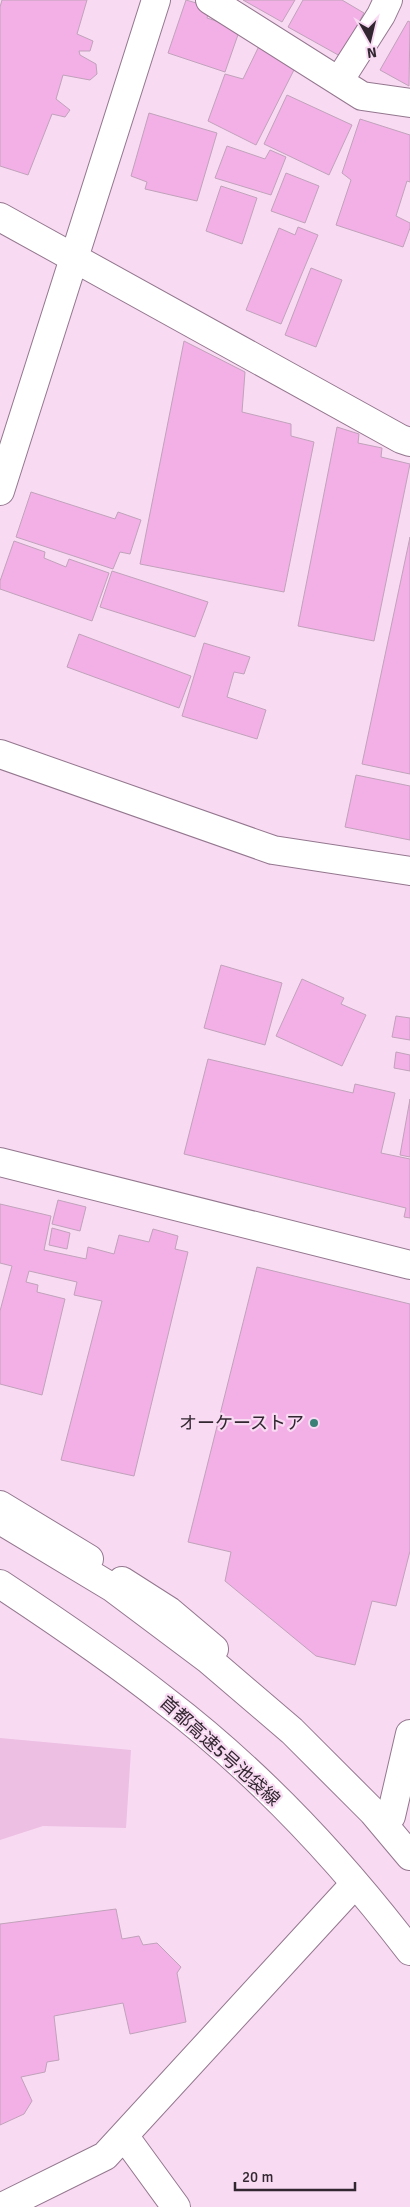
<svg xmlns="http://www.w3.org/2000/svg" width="410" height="2207" viewBox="0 0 410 2207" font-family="Signika,'Noto Sans JP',sans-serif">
<rect width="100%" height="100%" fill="#f9daf3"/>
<path fill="#ecbfe3" d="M0 1738 131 1750 126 1828 43 1826 0 1840Z"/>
<path fill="#f3b0e7" stroke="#c0a2ba" d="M2 0H87L77 34 93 41 90 51H79L80 55 96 64 97 74 90 80 63 75 56 99 70 110 65 117 52 114 28 175 0 166V7Z
M186 0 210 7 207 18 240 29 225 72 168 53Z
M243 0H295L282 22Z
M303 0H342L364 13 340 56 288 27Z
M408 21 410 22 409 86 380 70Z
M260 44 297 64 256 145 208 121 225 74 243 79Z
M287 95 352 125 329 175 264 144Z
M149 113 217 133 197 201 145 189 147 182 131 176Z
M360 119 410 135V182L407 181 396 216 410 223V228L403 247 336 225 351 180 342 173Z
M227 146 265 159 270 150 286 157 271 195 215 178Z
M286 173 319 186 305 223 271 211Z
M221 186 257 198 242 244 206 231Z
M298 227 318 235 281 324 246 310 279 228 295 235Z
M311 268 342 280 316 347 285 335Z
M184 341 245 372 242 412 291 424V436L314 442 284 592 140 564Z
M337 427 359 434 358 443 382 448 381 457 410 464 374 641 298 626Z
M31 492 115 519 118 512 141 520 130 554 120 552 113 569 16 537Z
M410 537V774L362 764Z
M14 541 45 552 44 558 66 567 69 559 109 573 92 621 0 589V581Z
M112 571 208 602 195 637 100 607Z
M79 634 191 676 179 708 67 667Z
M204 643 250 657 244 674 234 672 227 697 266 710 257 739 182 716Z
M356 775 410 786V840L345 827Z
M221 965 282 983 265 1045 204 1028Z
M302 979 344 998 341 1004 366 1015 342 1066 276 1036Z
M396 1016 410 1018V1040L392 1037Z
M396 1052 410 1055V1071L394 1068Z
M208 1059 353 1093 355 1084 395 1093 381 1153 410 1159V1218L404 1217 406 1208 184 1154Z
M410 1099V1157L400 1155Z
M58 1200 86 1207 80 1231 52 1224Z
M0 1204 51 1216 44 1250 86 1259 88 1247 114 1254 119 1235 149 1242 153 1229 178 1236 175 1249 188 1252 134 1476 61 1460 102 1301 74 1295 77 1282 29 1271 26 1282 38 1285 37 1292 65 1299 42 1395 0 1384V1311L12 1266 0 1263Z
M52 1228 70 1233 67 1249 49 1245Z
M257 1267 410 1304V1551L396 1606 372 1601 355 1665 316 1656 225 1581 231 1552 188 1542Z
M116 1909 122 1939 139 1936 143 1945 157 1943 181 1967 177 1973 186 2022 130 2034 123 2003 54 2016 59 2060 47 2062 45 2072 21 2077 32 2101 24 2114 0 2125V1924Z"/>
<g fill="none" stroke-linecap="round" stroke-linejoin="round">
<g stroke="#93778e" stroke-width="30">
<path id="minor" d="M210 0 362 96 410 103
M339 81 381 15 388 0
M0 217 401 439 410 442
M0 491 156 0
M0 754 273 850 410 871
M0 1162 410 1265
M0 1505 89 1559
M122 1581 169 1611 214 1649
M391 1816 410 1734
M125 2137 176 2207
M2 2207 105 2156 352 1887"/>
</g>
<g stroke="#93778e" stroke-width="30">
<path id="highway" d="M0 1520 113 1588 209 1660 292 1731 373 1812 410 1856
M0 1584C56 1621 111 1658 164 1700 257 1771 339 1858 410 1951"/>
</g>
<use href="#minor" stroke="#fff" stroke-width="28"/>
<use href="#highway" stroke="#fff" stroke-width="28"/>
</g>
<circle fill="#3a8077" stroke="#f9daf3" stroke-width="2" cx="314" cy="1423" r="5"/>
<g text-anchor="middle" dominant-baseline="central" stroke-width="4.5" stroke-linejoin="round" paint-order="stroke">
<g font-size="18" fill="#322730" stroke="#f9daf3" text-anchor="end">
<text x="304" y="1423">オーケーストア</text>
</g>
<g font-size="18" fill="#322730" stroke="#f9daf3">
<text transform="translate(220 1751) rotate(42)">首都高速5号池袋線</text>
</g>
</g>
<g transform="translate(370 40) rotate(172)" stroke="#f9daf3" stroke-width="4" paint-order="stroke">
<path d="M0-4L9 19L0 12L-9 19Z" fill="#322730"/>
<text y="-8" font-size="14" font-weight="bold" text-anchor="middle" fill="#322730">N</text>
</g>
<path d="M235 2182v8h120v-8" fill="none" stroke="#322730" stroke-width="2.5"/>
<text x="242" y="2182" font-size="15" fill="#322730" stroke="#f9daf3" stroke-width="4" paint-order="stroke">20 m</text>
</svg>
